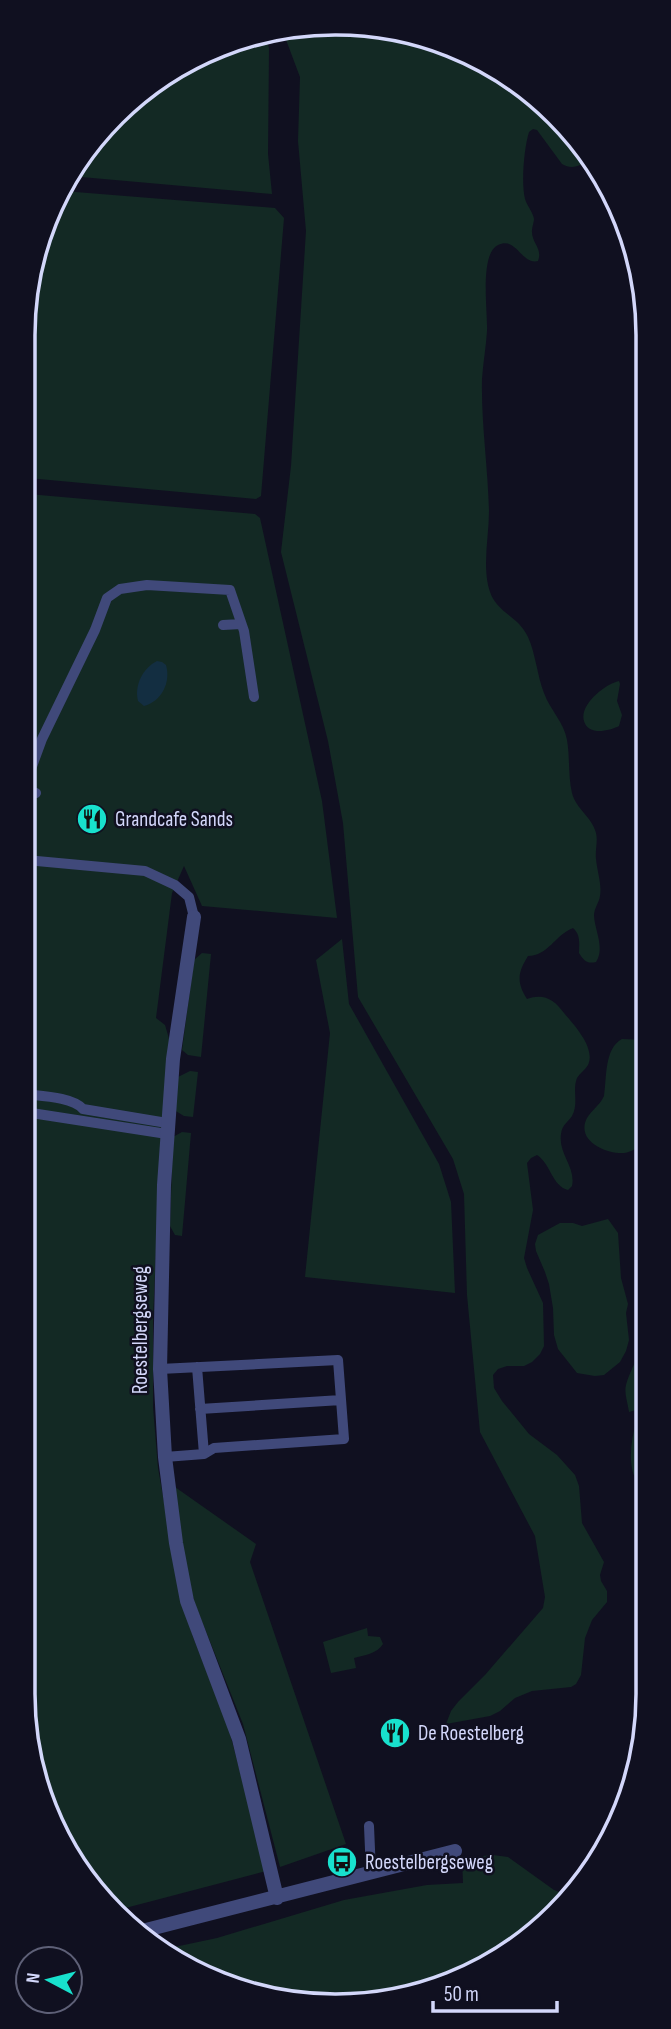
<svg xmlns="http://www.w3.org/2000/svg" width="671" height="2029" viewBox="0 0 671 2029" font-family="'Sofia Sans Condensed',sans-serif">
<rect width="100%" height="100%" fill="#101020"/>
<path fill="#132924" d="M282 29H397L492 64 557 115 588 159C581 166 572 170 562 164L537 130 533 129 529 132C524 148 521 183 525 199 527 206 533 212 534 219 534 222 532 227 532 230 531 243 543 248 538 261 521 265 517 236 498 245 479 254 488 313 487 331 486 347 483 363 482 379 481 423 488 467 489 511 489 535 483 560 488 585 494 614 517 613 528 637 536 655 537 675 544 693 550 710 564 722 567 740 570 757 568 776 572 793 576 809 592 817 596 833 598 841 595 851 596 859 597 871 602 884 600 896 599 903 594 908 594 916 595 931 605 948 596 962 587 964 584 961 579 953 579 944 581 935 573 928 555 935 548 956 528 956 518 972 516 982 527 999 543 993 554 999 564 1013 574 1025 596 1048 588 1065 585 1070 580 1073 577 1078 572 1090 579 1104 572 1116 567 1123 562 1125 561 1134 558 1154 576 1167 572 1186L568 1190C552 1186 551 1164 537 1155L531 1158 527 1163 533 1210 524 1258 527 1268 543 1303 544 1346 540 1354 532 1362 524 1366H507L498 1369 493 1375 494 1388 502 1401 529 1434 557 1455 575 1475 579 1486 582 1523 604 1562 600 1575 601 1581 607 1591V1602L592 1620 585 1638 581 1675 576 1684 571 1687 532 1691 515 1698 500 1711 490 1716 446 1724 451 1711 458 1702 485 1675 543 1608 545 1597 535 1536 480 1432 467 1295 464 1194 453 1159 358 997 343 823 328 741 281 552 291 466 306 231 298 141 300 77Z
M264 33 269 48 268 154 272 194 70 176 76 161 162 75Z
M63 191 275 208 284 218 261 496 256 499 28 478 29 274Z
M28 494 255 514 260 518 322 801 337 918 202 906 184 866 172 893 156 1018 165 1025 170 1042 160 1160 153 1318V1407L158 1468 180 1592 193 1637 228 1726 266 1871 114 1911 101 1900 46 1813 23 1693Z
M619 681 620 684 617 701 622 715 619 726C609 731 588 736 584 721 579 705 605 684 619 681Z
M342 939 349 1004 439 1164 451 1202 455 1293 305 1277 330 1033 316 960Z
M202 953 211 954 201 1057 188 1055 182 1050 194 960Z
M622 1039 644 1040V1143C638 1147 632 1152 624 1153 608 1154 580 1143 585 1123 588 1112 600 1106 604 1096 607 1077 604 1049 622 1039Z
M190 1071 198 1072 193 1117 184 1116 174 1110 178 1077Z
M182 1132 191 1133 182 1236 175 1235 170 1226 173 1137Z
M608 1219 618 1233 621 1278 628 1304 626 1313 629 1340 626 1351 620 1362 604 1375 595 1376 577 1373 558 1349 554 1335 553 1308 549 1284 545 1272 536 1251 535 1244 538 1235 560 1223H573L582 1226Z
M643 1295V1408L629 1412C628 1404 624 1393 626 1385 629 1373 637 1361 639 1349 641 1328 631 1317 643 1295Z
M643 1419V1491C626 1471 630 1446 636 1422Z
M175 1487 256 1544 250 1562 346 1844 280 1867 243 1724 195 1604 178 1543Z
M367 1628 368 1636 380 1637 383 1644C377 1654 364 1655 354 1658L356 1668 331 1673 323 1642Z
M493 1855 508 1857 554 1890 567 1895 510 1953 416 1996 295 2004 197 1974 165 1949 217 1938 344 1900 427 1885 463 1883 462 1858Z"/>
<path fill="#132e41" d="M157 661 162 662 166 665C171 682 162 701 144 706L138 701C134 685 143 668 157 661Z"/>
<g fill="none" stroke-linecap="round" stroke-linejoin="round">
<path stroke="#40497a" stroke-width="10" d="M223 625 241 624
M27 780 42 739 95 630 107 598 120 589 147 585 230 590 244 631 254 697
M27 790 36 793
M26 860 145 871 175 885 189 897 194 917
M25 1094C41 1096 73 1097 83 1109L167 1123
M25 1112 167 1134
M197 1367 204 1454
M160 1369 338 1360 344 1439 214 1448 204 1454 165 1457
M200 1409 341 1400
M369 1826 371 1873"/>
<path stroke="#40497a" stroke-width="14" d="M194 917 173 1059 164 1185 160 1369 165 1457 176 1543 187 1601 239 1739 277 1898
M142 1931 455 1851"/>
</g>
<defs>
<g id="restaurant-disc" transform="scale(1.575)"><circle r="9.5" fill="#18e1cd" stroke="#101020"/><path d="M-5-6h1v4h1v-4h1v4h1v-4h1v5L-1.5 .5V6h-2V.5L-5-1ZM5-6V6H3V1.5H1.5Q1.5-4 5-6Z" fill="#111"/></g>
<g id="bus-disc" transform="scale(1.575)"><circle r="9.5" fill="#18e1cd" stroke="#101020"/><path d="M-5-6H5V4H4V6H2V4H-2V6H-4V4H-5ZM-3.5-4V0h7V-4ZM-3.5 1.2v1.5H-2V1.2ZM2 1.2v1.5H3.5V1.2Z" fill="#111"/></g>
</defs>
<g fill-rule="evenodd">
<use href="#restaurant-disc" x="92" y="819"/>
<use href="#restaurant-disc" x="395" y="1733"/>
<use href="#bus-disc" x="342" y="1862"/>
</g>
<g text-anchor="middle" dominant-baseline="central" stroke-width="5" stroke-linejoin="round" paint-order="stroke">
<g font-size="21" fill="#d3d7fa" stroke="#101020" text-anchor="start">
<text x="115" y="819">Grandcafe Sands</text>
<text x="418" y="1733">De Roestelberg</text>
<text x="365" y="1862">Roestelbergseweg</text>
</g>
<g font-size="21" fill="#d3d7fa" stroke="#101020">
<text transform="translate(140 1330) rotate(-90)">Roestelbergseweg</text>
</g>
</g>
<path d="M0 0H671V2029H0ZM335 35H336A300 300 0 0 1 636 335V1694A300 300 0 0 1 336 1994H335A300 300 0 0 1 35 1694V335A300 300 0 0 1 335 35Z" fill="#101020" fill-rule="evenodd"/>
<path fill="none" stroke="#d3d7fa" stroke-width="3.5" d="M335 35H336A300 300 0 0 1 636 335V1694A300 300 0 0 1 336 1994H335A300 300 0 0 1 35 1694V335A300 300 0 0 1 335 35Z"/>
<g transform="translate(49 1980) rotate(277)"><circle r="33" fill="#101020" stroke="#5e6077" stroke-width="2"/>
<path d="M0-5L12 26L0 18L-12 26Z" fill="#18e1cd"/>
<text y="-10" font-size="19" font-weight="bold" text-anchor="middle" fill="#d3d7fa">N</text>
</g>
<path d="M433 2001v10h124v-10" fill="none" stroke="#d3d7fa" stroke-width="3.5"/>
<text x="444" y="2001" font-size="21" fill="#d3d7fa" stroke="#101020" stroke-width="5" paint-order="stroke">50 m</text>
</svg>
